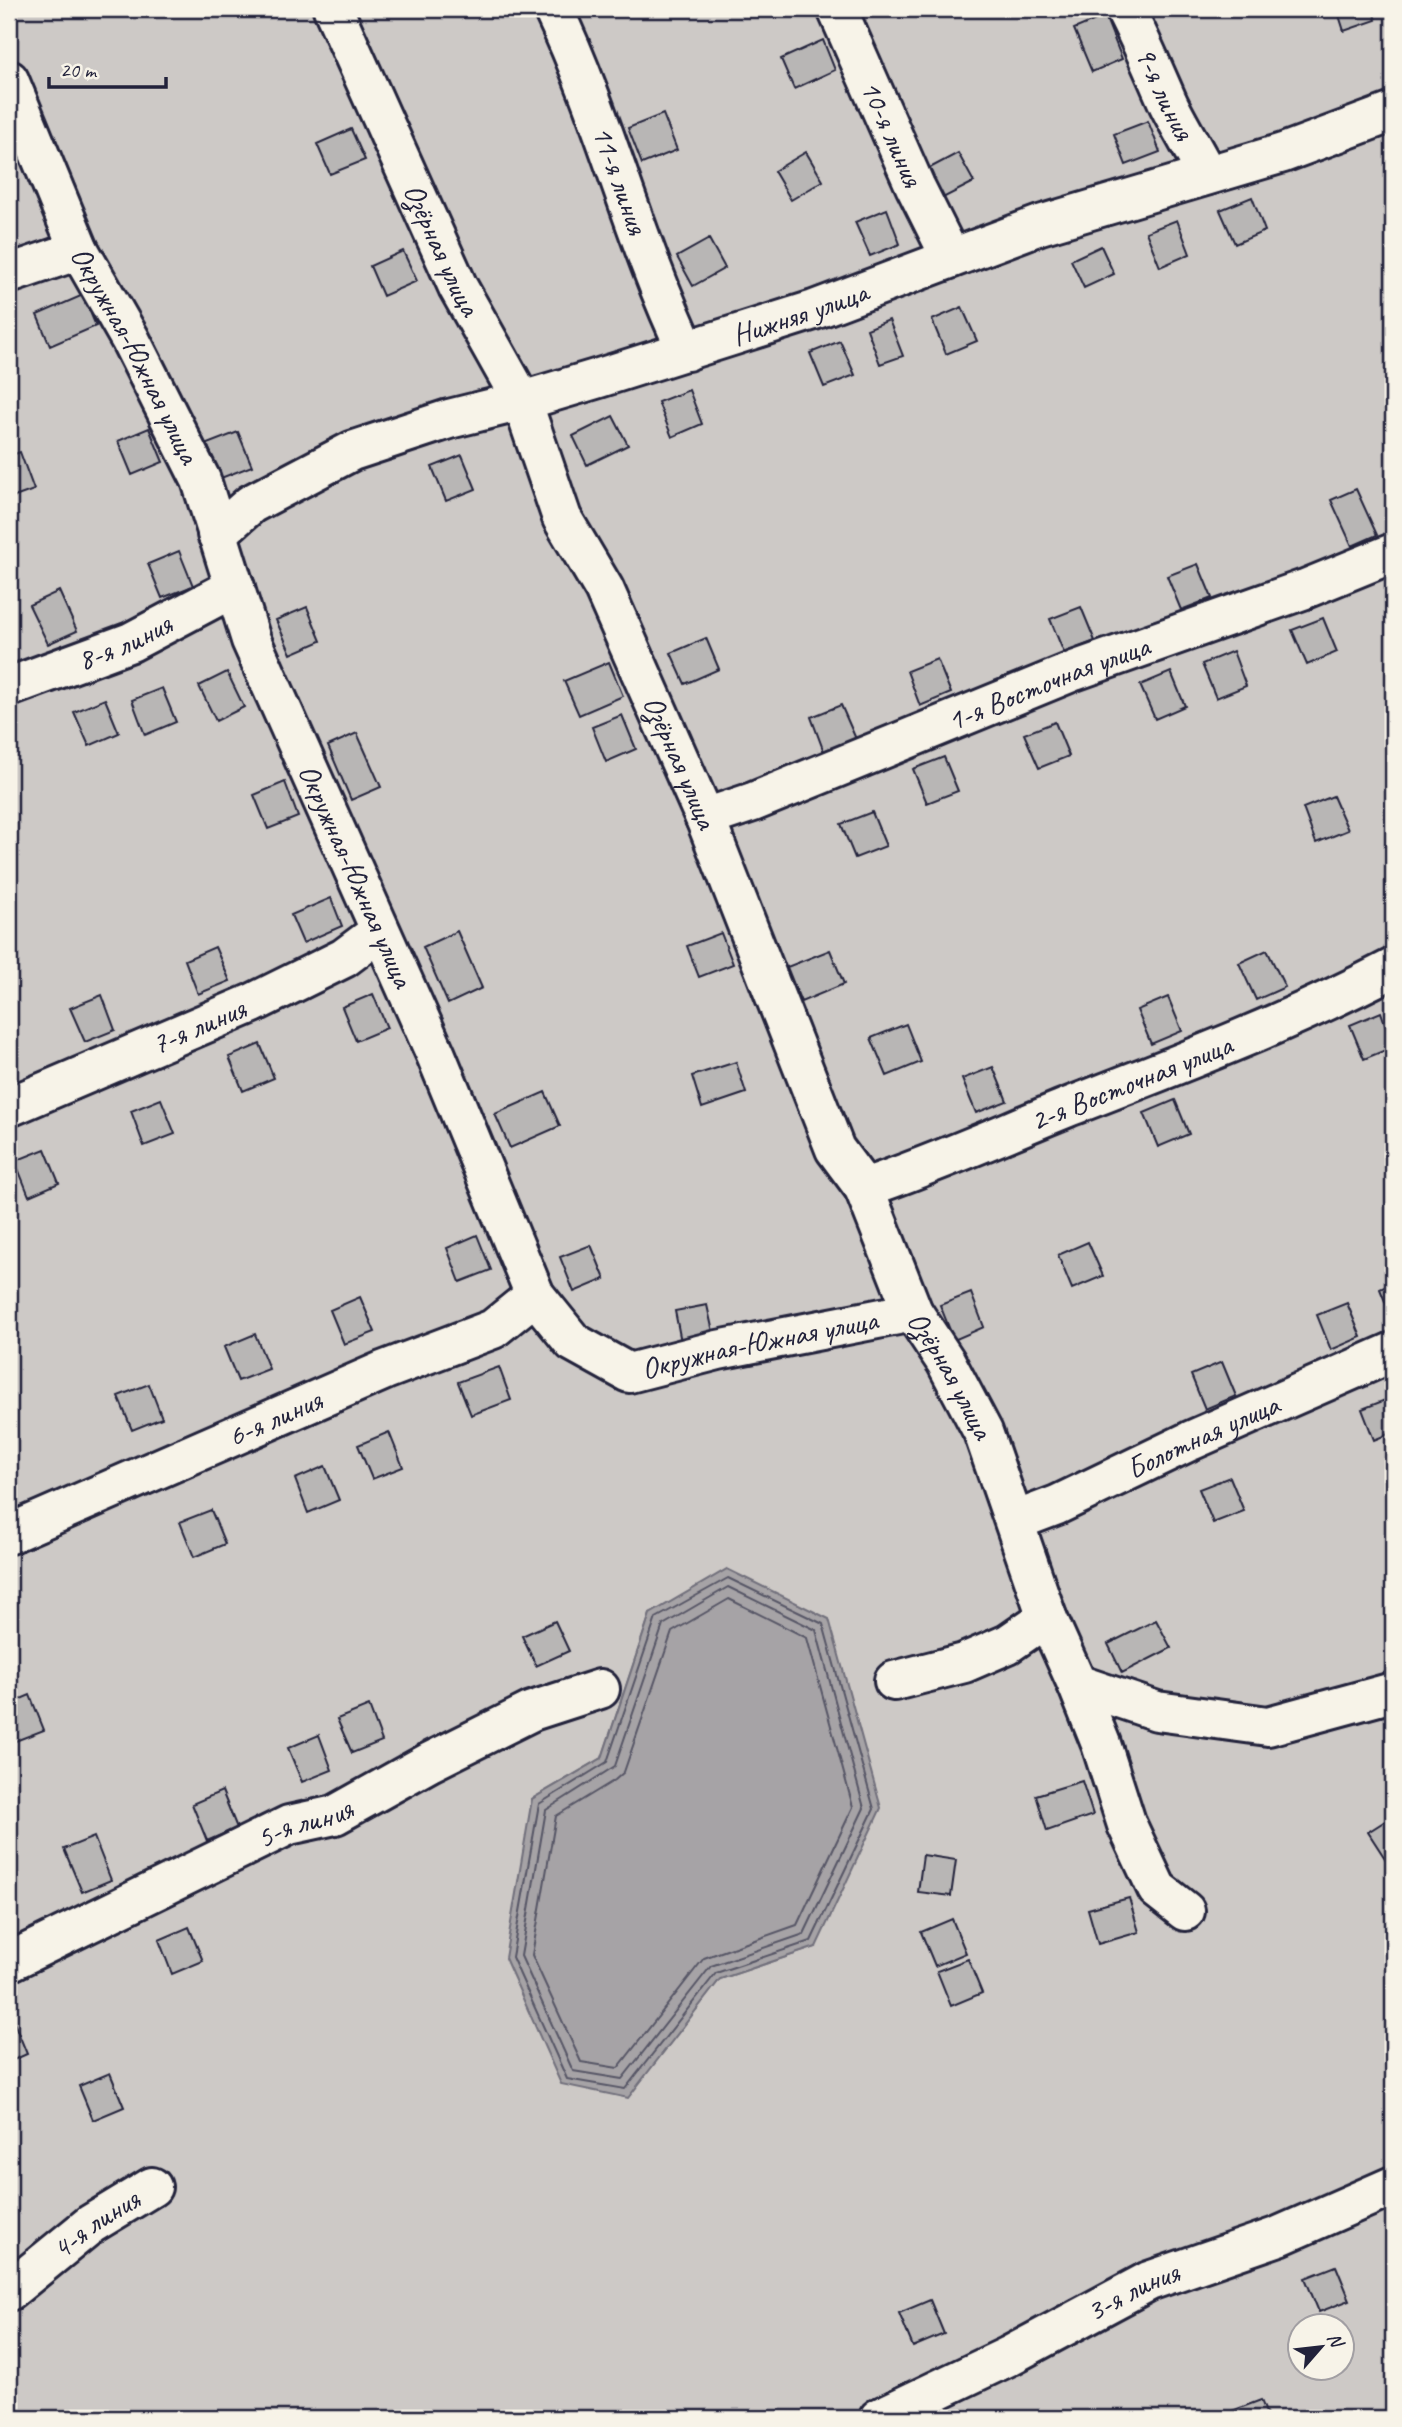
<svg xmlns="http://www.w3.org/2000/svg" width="1402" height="2427" viewBox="0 0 1402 2427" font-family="Caveat,sans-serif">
<rect width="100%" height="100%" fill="#eae6de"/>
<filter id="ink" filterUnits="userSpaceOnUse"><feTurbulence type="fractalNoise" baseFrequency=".0143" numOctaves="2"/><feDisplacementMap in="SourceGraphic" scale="14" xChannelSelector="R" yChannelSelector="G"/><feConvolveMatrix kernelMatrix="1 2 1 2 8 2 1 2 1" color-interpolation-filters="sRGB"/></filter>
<g filter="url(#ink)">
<path fill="#cdc9c6" stroke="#787680" stroke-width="2" fill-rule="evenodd" d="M9 9H1393V2418H9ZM650 1614 816 1947 720 1979 628 2097 532 1799 602 1758ZM1300 2326H1342V2368H1300Z"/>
<path fill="#a6a3a6" stroke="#716f7b" stroke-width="2" d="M727 1569 829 1619 881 1808 816 1947 720 1979 628 2098 561 2084 505 1958 532 1799 602 1758 650 1614Z"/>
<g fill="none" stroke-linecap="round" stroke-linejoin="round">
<path stroke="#575666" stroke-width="2" d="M728 1578 823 1624 874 1809 811 1941 716 1973 625 2089 567 2079 512 1957 539 1804 607 1762 656 1618Z
M728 1587 816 1630 864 1808 804 1934 711 1966 622 2079 573 2071 521 1956 546 1810 615 1766 663 1625Z
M729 1599 807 1638 853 1807 797 1925 704 1958 618 2068 581 2062 532 1955 556 1816 615 1780 624 1772 672 1632Z"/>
</g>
<path fill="#b8b6b5" stroke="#22223b" stroke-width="2" d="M1337 9H1372L1376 20 1344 31Z
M1105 16 1122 59 1092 72 1074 29Z
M823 40 835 70 794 89 781 59Z
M663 114 677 150 642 164 628 128Z
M1148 121 1160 152 1126 165 1114 134Z
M351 129 365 160 330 174 317 144Z
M806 152 823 181 791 200 774 171Z
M958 153 974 182 941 199 926 170Z
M1252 197 1265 231 1235 244 1220 210Z
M887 209 900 244 870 256 855 222Z
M1177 220 1190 254 1160 267 1146 232Z
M709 239 725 268 693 286 677 257Z
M1101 246 1114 274 1084 288 1071 260Z
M403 251 417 281 383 296 370 266Z
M83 295 96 326 50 346 37 315Z
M962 307 977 341 946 354 932 320Z
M889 320 903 356 880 364 867 329Z
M840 341 855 375 824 387 810 353Z
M689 390 702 424 672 437 658 402Z
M613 416 628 445 587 465 573 436Z
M149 428 163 462 132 475 118 441Z
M238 432 252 466 221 478 207 444Z
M20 452 34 490 9 499V456Z
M462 455 476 489 446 501 432 467Z
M1356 489 1377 535 1352 546 1331 500Z
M179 551 193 586 162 598 148 564Z
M1198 564 1212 598 1181 610 1167 576Z
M59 591 77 631 48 644 29 605Z
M307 607 321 641 291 654 276 620Z
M1081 607 1095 641 1064 653 1050 619Z
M1323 618 1337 652 1307 665 1292 630Z
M706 638 719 669 685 684 671 653Z
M1233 651 1246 686 1216 698 1202 664Z
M937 659 951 693 920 706 907 671Z
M609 662 623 696 579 715 564 681Z
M227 672 244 707 216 721 199 686Z
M1171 672 1185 706 1155 719 1140 685Z
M162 688 176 722 145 735 132 700Z
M105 699 119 733 89 746 74 712Z
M841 705 856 739 824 752 811 717Z
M622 715 636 749 606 762 592 727Z
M1055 722 1069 756 1039 768 1024 734Z
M357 733 381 787 351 800 328 746Z
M944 757 958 791 927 803 913 769Z
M285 782 298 817 268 829 254 795Z
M1333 796 1348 830 1316 843 1303 808Z
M872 812 886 846 855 858 841 824Z
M331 898 342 926 303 943 291 915Z
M457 931 482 988 448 1004 423 947Z
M721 933 733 964 699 977 687 946Z
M215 947 230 981 198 994 185 960Z
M830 950 844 984 801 1002 787 967Z
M1267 950 1285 987 1256 1000 1239 963Z
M373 994 387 1028 356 1041 342 1007Z
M102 995 115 1030 85 1042 70 1008Z
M1168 997 1182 1031 1151 1044 1137 1010Z
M1381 1012 1393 1047 1364 1059 1350 1025Z
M906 1024 921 1062 887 1076 871 1038Z
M260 1044 274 1078 243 1091 229 1057Z
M736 1062 746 1093 702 1108 692 1076Z
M993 1067 1007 1101 976 1113 962 1079Z
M545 1092 560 1126 510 1148 495 1114Z
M161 1099 175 1134 144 1146 131 1111Z
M1175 1100 1189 1134 1158 1147 1144 1113Z
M45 1149 59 1183 29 1196 15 1161Z
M477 1235 491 1270 460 1282 447 1248Z
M1088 1242 1103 1276 1072 1289 1058 1255Z
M591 1245 605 1279 574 1292 560 1257Z
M1393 1283V1321L1380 1289Z
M971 1293 984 1327 954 1340 940 1305Z
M360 1297 375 1332 344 1344 330 1310Z
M1347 1303 1361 1337 1331 1350 1317 1315Z
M707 1305 715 1341 682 1347 675 1311Z
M255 1334 269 1369 238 1381 224 1347Z
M1222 1362 1236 1396 1205 1409 1191 1375Z
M499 1367 511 1400 471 1415 458 1382Z
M149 1384 162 1418 132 1430 118 1396Z
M1393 1397V1432L1374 1440 1362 1409Z
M389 1432 403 1467 372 1479 358 1445Z
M325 1466 339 1500 308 1513 295 1479Z
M1230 1477 1244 1511 1213 1523 1199 1489Z
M211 1510 225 1544 194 1557 180 1522Z
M1156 1620 1171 1648 1122 1673 1108 1644Z
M555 1621 569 1651 536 1666 522 1636Z
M30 1695 44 1730 13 1742 9 1731V1704Z
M369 1706 382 1741 352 1753 337 1719Z
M319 1735 332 1770 302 1782 288 1748Z
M1082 1781 1093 1815 1047 1831 1036 1795Z
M222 1791 237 1828 207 1841 192 1804Z
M1393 1816V1860L1388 1863 1368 1832Z
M94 1837 111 1880 82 1892 64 1849Z
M923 1855 956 1860 951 1896 918 1892Z
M1129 1898 1139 1932 1098 1944 1088 1909Z
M952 1919 966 1953 935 1966 921 1932Z
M189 1927 203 1961 172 1974 159 1940Z
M968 1959 982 1993 951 2006 937 1971Z
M9 2010 27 2054 9 2062Z
M110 2073 124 2107 93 2120 79 2086Z
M1336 2266 1350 2300 1319 2312 1305 2278Z
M930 2300 944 2334 913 2347 899 2313Z
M1261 2400 1268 2418H1232L1229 2412Z"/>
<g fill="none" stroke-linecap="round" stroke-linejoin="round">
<g stroke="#22223b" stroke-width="44">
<g id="minor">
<path id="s1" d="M333 9 458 287 522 401 562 518 604 589 705 818 835 1149 864 1188 913 1312 946 1362 983 1432 1047 1617 1077 1684 1157 1711 1268 1726 1393 1692"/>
<path id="s2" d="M553 9C606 120 634 240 687 351"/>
<path id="s3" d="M837 9 915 186 951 258"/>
<path id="s4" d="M1125 9C1141 40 1154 71 1168 103 1180 128 1195 151 1207 175"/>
<path id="s5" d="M9 80 79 250 130 339 201 480 251 640 436 1055 535 1295 573 1342 629 1373 718 1350 913 1312"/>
<path d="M9 274 79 250"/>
<path id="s6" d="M217 534 251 504 352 451 449 419 522 401 599 378 814 310 1040 225 1283 153 1393 112"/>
<path id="s7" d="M9 687 131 642 235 587"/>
<path id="s8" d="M705 818 753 802 1074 671 1305 589 1393 553"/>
<path id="s9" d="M9 1107 253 1003 344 958 380 931"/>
<path id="s10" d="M864 1188C933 1165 999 1135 1066 1108 1177 1065 1288 1023 1393 968"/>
<path id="s11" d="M1015 1521 1057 1505 1190 1441 1393 1352"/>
<path id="s12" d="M9 1534 385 1370 493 1329 535 1295"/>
<path d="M894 1681 964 1663 1008 1644 1047 1617"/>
<path d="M1077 1684 1101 1744 1127 1825 1157 1889 1185 1911"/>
<path id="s13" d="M9 1962 289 1825 335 1815 430 1762 532 1711 600 1689"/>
<path id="s14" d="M9 2291 91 2224 152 2187"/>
<path id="s15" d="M879 2418 1009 2356 1149 2281 1279 2236 1393 2186"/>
</g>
</g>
<use href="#minor" stroke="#f7f3e8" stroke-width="38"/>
</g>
</g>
<g text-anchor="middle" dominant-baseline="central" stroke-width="7" stroke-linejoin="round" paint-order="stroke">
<g font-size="30" fill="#22223b" stroke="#f7f3e8">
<text stroke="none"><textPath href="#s4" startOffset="93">9-я линия</textPath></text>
<text stroke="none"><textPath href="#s3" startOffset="136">10-я линия</textPath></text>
<text stroke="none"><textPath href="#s2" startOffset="184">11-я линия</textPath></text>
<text stroke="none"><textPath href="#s1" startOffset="264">Озёрная улица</textPath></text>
<text stroke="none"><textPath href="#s6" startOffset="628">Нижняя улица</textPath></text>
<text stroke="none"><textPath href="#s5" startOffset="303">Окружная-Южная улица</textPath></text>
<text stroke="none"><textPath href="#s7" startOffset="124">8-я линия</textPath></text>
<text stroke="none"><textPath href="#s8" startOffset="369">1-я Восточная улица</textPath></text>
<text stroke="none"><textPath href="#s1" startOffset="831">Озёрная улица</textPath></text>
<text stroke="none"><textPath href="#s5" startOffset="870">Окружная-Южная улица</textPath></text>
<text stroke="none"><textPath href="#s9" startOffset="206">7-я линия</textPath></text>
<text stroke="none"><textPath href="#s10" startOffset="287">2-я Восточная улица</textPath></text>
<text stroke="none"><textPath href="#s5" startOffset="1584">Окружная-Южная улица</textPath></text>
<text stroke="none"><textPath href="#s1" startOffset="1503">Озёрная улица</textPath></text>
<text stroke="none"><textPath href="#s12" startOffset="290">6-я линия</textPath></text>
<text stroke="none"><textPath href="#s11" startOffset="206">Болотная улица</textPath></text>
<text stroke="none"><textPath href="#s13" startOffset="327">5-я линия</textPath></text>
<text stroke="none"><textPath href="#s14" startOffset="110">4-я линия</textPath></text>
<text stroke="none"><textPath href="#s15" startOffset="284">3-я линия</textPath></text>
</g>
</g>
<rect width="1402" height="2427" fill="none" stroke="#f7f3e8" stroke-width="35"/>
<rect x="18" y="18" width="1367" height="2392" fill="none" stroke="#22223b" stroke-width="2.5" filter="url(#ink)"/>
<g transform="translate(1321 2347) rotate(62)"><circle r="33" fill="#f7f3e8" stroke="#a29fa3" stroke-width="2"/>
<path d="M0-5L12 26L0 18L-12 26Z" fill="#22223b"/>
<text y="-10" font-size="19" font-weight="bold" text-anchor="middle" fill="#22223b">N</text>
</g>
<path d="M49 77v10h117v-10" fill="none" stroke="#22223b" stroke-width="3.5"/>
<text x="60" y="77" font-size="21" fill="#22223b" stroke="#f7f3e8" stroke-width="5" paint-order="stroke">20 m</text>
</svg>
